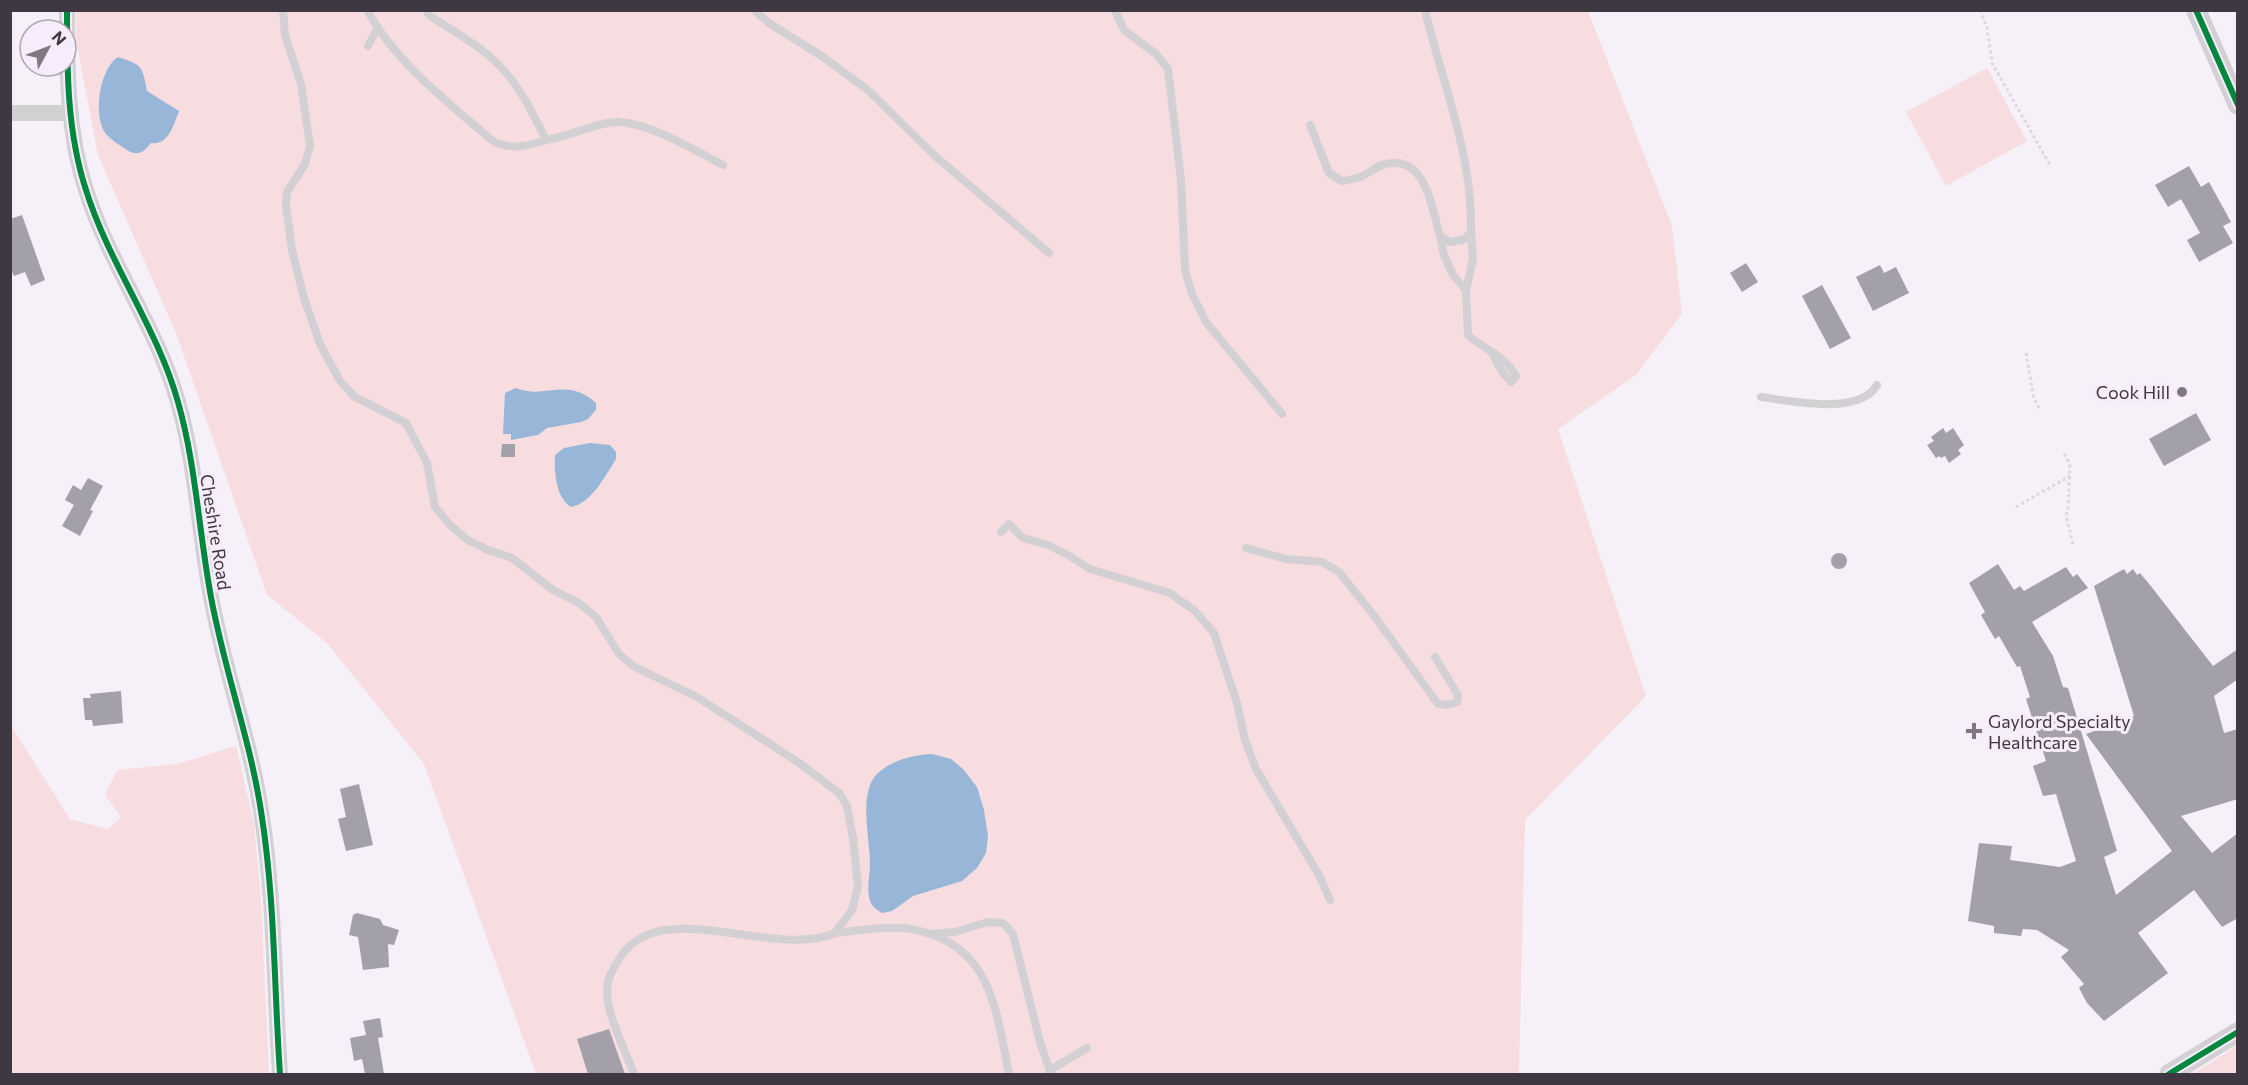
<svg xmlns="http://www.w3.org/2000/svg" width="2248" height="1085" viewBox="0 0 2248 1085" font-family="Commissioner,sans-serif">
<rect width="100%" height="100%" fill="#f6f0f8"/>
<path fill="#f7dddf" d="M76 11H1588L1672 226 1682 314 1636 375 1558 429 1646 696 1525 820 1519 1074H536L424 764 327 643 267 595 176 333 98 155 76 40Z
M1987 68 2027 141 1946 186 1906 112Z
M10 724 70 819 108 829 121 817 105 795 117 770 177 764 236 746 254 824 261 899 269 1074H11Z
M2237 1046V1074H2193Z"/>
<path fill="#97b6d8" d="M118 57C143 65 142 66 147 91L179 111C173 126 169 145 151 143 148 146 145 151 141 152 136 155 129 152 124 148 118 144 110 139 106 134 92 116 100 68 118 57Z
M516 388C545 400 567 376 596 403V410L588 419 581 422 547 428 538 435 511 440V434H503L505 393Z
M590 443 610 445 616 452V459C605 476 592 503 571 507 556 498 554 472 555 455L564 448Z
M932 754 951 759 963 769 977 787 984 810 988 836 986 853 977 868 962 881 913 896 892 911 882 913C879 911 874 908 872 905 865 893 870 877 870 864 870 840 858 793 877 774 891 760 913 755 932 754Z"/>
<path fill="#a3a0a9" d="M2189 166 2201 187 2209 182 2231 222 2223 226 2233 243 2199 262 2187 240 2200 233 2181 199 2168 207 2155 185Z
M22 215 45 280 31 286 25 272 14 276 10 268V219Z
M1746 263 1758 282 1742 292 1730 273Z
M1880 265 1884 273 1896 267 1909 293 1873 311 1856 277Z
M1822 285 1851 338 1830 349 1802 296Z
M2196 413 2211 440 2164 466 2149 439Z
M1943 428 1946 433 1953 428 1964 445 1958 450 1961 454 1949 463 1945 456 1941 458 1939 456 1936 458 1927 445 1934 441 1931 437Z
M502 444H515V457H501Z
M88 478 103 486 90 510 93 511 80 536 62 526 74 505 65 500 73 485 81 490Z
M1831 561a8 8 0 1 1 16 0a8 8 0 1 1-16 0Z
M1998 564 2014 590 2020 586 2024 591 2066 567 2073 577 2077 574 2088 588 2032 622 2053 656 2063 687 2068 688 2084 741 2117 851 2104 857 2116 895 2172 851 2086 734 2134 716 2094 586 2124 569 2127 574 2133 569 2137 575 2140 573 2150 585 2213 666 2238 649V679L2214 696 2224 733 2238 729V799L2181 816 2212 853 2238 833V918L2222 927 2194 890 2138 933 2168 973 2104 1021 2087 1003 2079 988 2084 984 2061 957 2069 950 2037 930 2023 929 2021 936 1994 933V926L1968 921 1979 843 2012 846 2010 860 2060 867 2076 861 2056 794 2043 796 2033 766 2046 761 2026 699 2030 697 2020 666 2017 667 1999 636 1995 639 1981 615 1985 612 1969 583Z
M121 691 123 723 93 726 92 720H85L83 698H91L90 694Z
M359 784 373 845 346 851 338 819 346 817 340 789Z
M357 913 380 919 383 925 399 930 394 945 388 944 389 967 363 970 358 937 349 935 353 915Z
M380 1018 383 1037 378 1038 384 1074H365L362 1059 354 1061 350 1038 366 1035 363 1021Z
M609 1029 625 1074H588L577 1039Z"/>
<g fill="none" stroke-linecap="round" stroke-linejoin="round">
<path stroke="#dad8da" stroke-width="3" stroke-dasharray="3 3" stroke-linecap="butt" d="M1980 10 1987 28 1992 63 2050 165
M2026 353 2034 399 2039 408
M2064 454 2070 464 2068 509 2066 515 2073 545
M2016 507 2070 476"/>
<path stroke="#d2d0d3" stroke-width="8" d="M283 10 285 35 301 84 310 146 305 164 287 192 286 205 292 250 304 298 320 344 340 381 355 397 406 423 427 463 435 507 450 525 468 540 488 550 512 558 553 590 579 603 596 617 619 654 633 666 697 697 798 762 839 793 847 806 853 838 858 887 852 910 835 933
M367 10C395 62 450 104 494 142 513 150 527 146 546 140
M426 10 429 15C448 28 470 40 488 55 515 77 531 109 546 140 567 137 601 121 619 122 652 124 694 150 723 165
M754 10 769 23 823 57 868 90 935 156 1049 253
M1115 10 1124 30 1156 54 1168 69 1181 180 1185 270 1192 294 1206 322 1282 414
M368 46 377 29
M1310 125 1329 173 1342 181C1348 180 1354 179 1360 177 1368 174 1376 166 1385 164 1427 155 1431 207 1440 236L1450 242 1463 240 1471 233C1473 155 1443 85 1425 10
M1440 236 1444 255 1453 275 1466 290 1468 335C1480 346 1493 351 1504 361 1509 365 1513 371 1516 376L1511 382 1501 370 1492 353
M1466 290 1473 259 1471 233
M1761 397C1792 401 1859 416 1877 385
M1001 532 1009 524 1023 538 1048 545 1068 555 1090 569 1170 593 1195 611 1214 633 1237 703 1245 740 1256 769 1319 875 1330 900
M1246 548 1286 559 1322 562 1339 572 1375 617 1438 704 1447 705 1457 702 1458 695 1435 657
M932 934 955 932 988 922 1003 923 1013 934 1040 1042 1051 1074
M1050 1070 1087 1048
M634 1074C627 1055 610 1020 608 1002 605 982 609 976 619 959 659 893 772 960 835 933 856 931 882 926 904 928 990 939 995 1004 1009 1074"/>
<path stroke="#d2d0d3" stroke-width="16" d="M67 10C67 71 67 132 86 190 109 264 157 327 178 402 196 465 199 533 211 597 224 669 250 739 261 811 275 898 274 987 280 1074
M10 113H70"/>
<path stroke="#d2d0d3" stroke-width="20" d="M2196 10 2238 105
M2169 1074 2238 1032"/>
<g stroke="#f7ecfc" stroke-width="10">
<path id="cycleway" d="M67 10C67 71 67 132 86 190 109 264 157 327 178 402 196 465 199 533 211 597 224 669 250 739 261 811 275 898 274 987 280 1074
M2196 10 2238 105
M2169 1074 2238 1032"/>
</g>
<use href="#cycleway" stroke="#00873e" stroke-width="6"/>
</g>
<g fill="#7f7882" stroke="#f7ecfc" stroke-width="2">
<circle cx="2182" cy="392" r="6"/>
<path d="M1971 722h6v6h6v6h-6v6h-6v-6h-6v-6h6z"/>
</g>
<g text-anchor="middle" dominant-baseline="central" stroke-width="6" stroke-linejoin="round" paint-order="stroke">
<g font-size="18" fill="#3f3842" stroke="#f7ecfc" text-anchor="end">
<text x="2170" y="392">Cook Hill</text>
<text x="1988" y="721" text-anchor="start">Gaylord Specialty<tspan x="1988" dy="21">Healthcare</tspan></text>
</g>
<g font-size="18" fill="#3f3842" stroke="#f7ecfc">
<text transform="translate(216 532) rotate(81)">Cheshire Road</text>
</g>
</g>
<rect width="2248" height="1085" fill="none" stroke="#3f3842" stroke-width="24"/>
<g transform="translate(48 48) rotate(49)"><circle r="28" fill="#f7ecfc" stroke="#ada4b2" stroke-width="1.5"/>
<path d="M0-4.5L10 22L0 15L-10 22Z" fill="#7f7882"/>
<text y="-9" font-size="16" font-weight="bold" text-anchor="middle" fill="#3f3842">N</text>
</g>
</svg>
